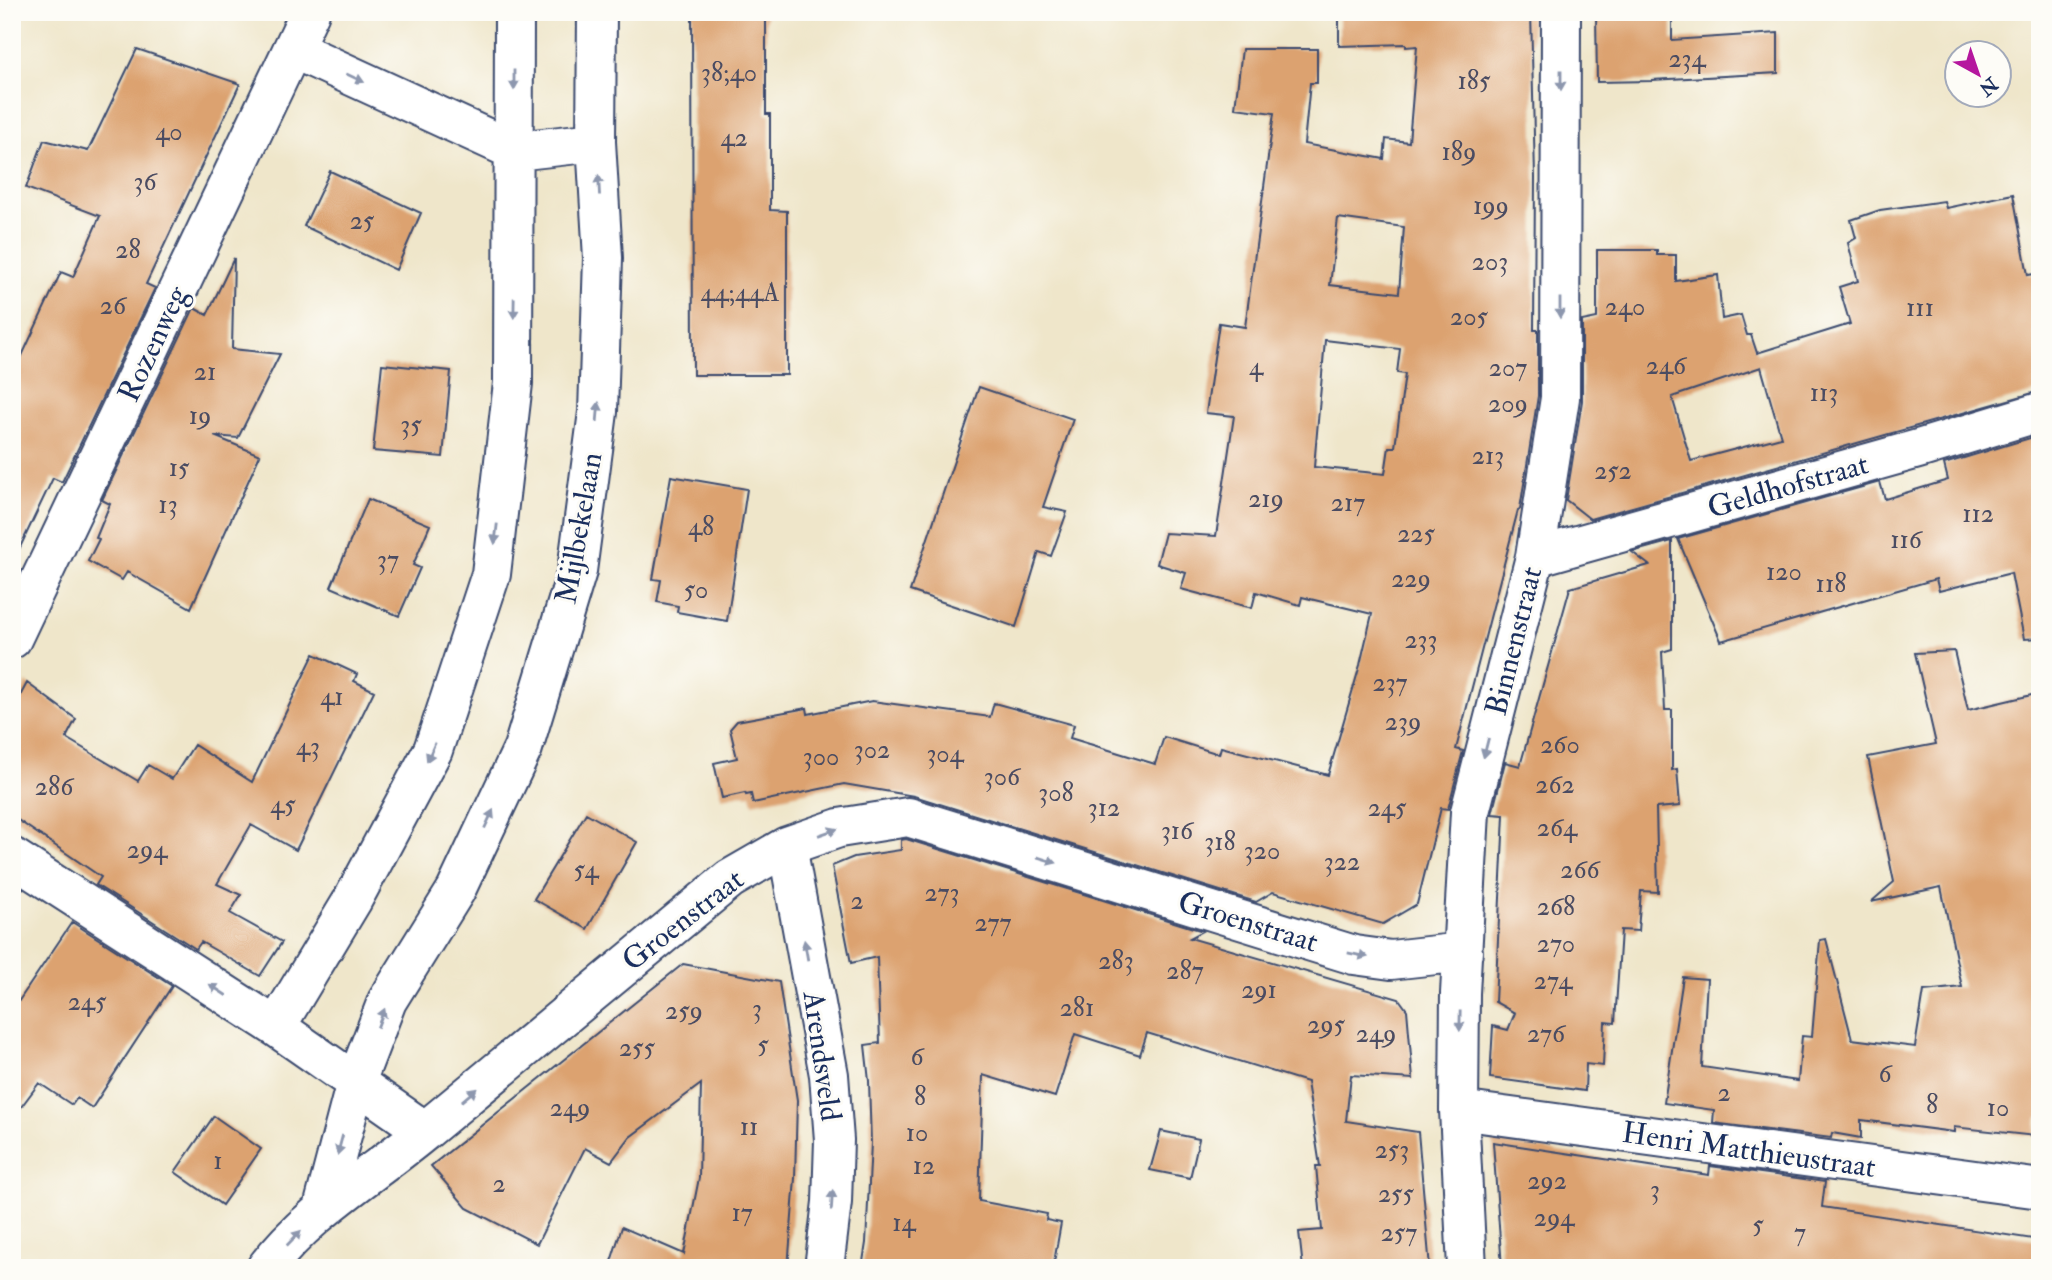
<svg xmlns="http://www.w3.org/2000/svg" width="2052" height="1280" viewBox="0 0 2052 1280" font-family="'IM FELL Double Pica',serif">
<rect width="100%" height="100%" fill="#fdfcf7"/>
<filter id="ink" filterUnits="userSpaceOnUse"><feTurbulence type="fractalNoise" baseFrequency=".0143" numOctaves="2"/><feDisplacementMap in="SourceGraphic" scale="14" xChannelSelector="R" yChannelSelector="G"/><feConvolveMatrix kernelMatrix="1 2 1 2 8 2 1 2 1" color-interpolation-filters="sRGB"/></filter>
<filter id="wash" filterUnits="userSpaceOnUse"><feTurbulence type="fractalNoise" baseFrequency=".00686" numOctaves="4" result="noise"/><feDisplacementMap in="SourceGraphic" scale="28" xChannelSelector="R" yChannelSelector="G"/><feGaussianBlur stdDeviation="1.57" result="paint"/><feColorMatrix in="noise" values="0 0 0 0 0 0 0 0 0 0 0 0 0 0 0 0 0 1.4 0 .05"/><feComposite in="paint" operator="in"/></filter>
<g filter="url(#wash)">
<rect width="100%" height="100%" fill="#efe6ca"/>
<g id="blocks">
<path fill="#dca270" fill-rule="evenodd" d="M692 12H766V114H770V210L787 211V375H693Z
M1339 12H1531L1535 177 1534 330H1538V396L1520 509 1518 510 1456 749 1463 751 1448 809 1441 808 1417 904 1383 924 1273 892 1256 902 914 796 844 784 753 803 751 794 746 795 745 793 722 798 714 763 737 758 730 729 737 721 807 708 808 714 872 701 990 717 994 703 1074 725 1070 738 1155 764 1164 737 1219 754 1221 747 1328 775 1360 665 1372 614 1302 597 1300 605 1256 592 1252 608 1181 589 1186 573 1157 564 1165 533 1216 536 1234 416 1206 413 1219 323 1245 327 1274 113 1235 108 1242 49H1317V83H1310L1304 144 1384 159 1386 139 1409 142 1417 46 1406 47V44L1339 46ZM1338 218 1404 227 1399 293 1330 285ZM1325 340 1400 349 1397 373 1405 374 1395 447H1389L1385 474 1314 467Z
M1596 12H1660V18H1672V40L1778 33V73L1652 80V81L1597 82Z
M137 49 240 84 146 284 155 288 62 482 53 478 12 564V354L21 358 61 272 73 277 100 216 26 188 44 140 88 151Z
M330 171 421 213 396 270 304 226Z
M2013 194 2028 275 2040 273V391L1590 519 1566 500 1582 401V321L1597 318V250H1657V255H1676V281L1718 275 1722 319 1741 315 1747 335H1751L1757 353 1850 324 1839 287 1858 281 1848 243 1856 238 1851 220 1880 210 1944 201 1946 208ZM1761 367 1781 437 1691 461 1672 397Z
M234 258 232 349 280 354 238 438 214 436 260 455 191 608 127 572 122 580 88 561 99 539 96 538 110 504 102 500 194 308 207 315Z
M382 364 451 371 443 457 373 451Z
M979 387 1073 419 1043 507 1067 512 1051 556 1039 552 1016 627 910 591Z
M2040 435V638L2024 639 2011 573 1939 591 1936 579 1721 641 1678 539 1880 482 1885 499 1948 480 1944 464Z
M671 476 747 489 727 621 677 612 678 606 657 602 661 580 653 579Z
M368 499 430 525 413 565 420 568 399 616 331 587Z
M1672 541V649L1662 652 1665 710H1672V770L1677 769 1680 806 1656 808 1658 892 1641 891 1638 931 1621 930 1615 1023 1605 1022 1603 1066 1586 1064 1585 1091 1490 1078 1493 1026 1508 1030 1515 1013 1495 1002 1504 815 1492 814 1505 762 1520 766 1570 588 1649 565 1632 552Z
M1954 651 1968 710 2040 693V1117H2037L2035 1136 1954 1127V1132L1861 1120V1138L1832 1133 1831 1138 1713 1123 1714 1110 1664 1103 1683 977 1707 979 1702 1067 1798 1081 1802 1036 1812 1037 1820 940 1826 939 1852 1039 1915 1047 1924 991 1962 987 1941 887 1871 902 1894 882 1868 757 1936 744 1915 653Z
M314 654 357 674 354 681 374 691 296 850 251 825 217 884 241 895 230 913 282 942 260 976 201 942 196 949 96 885 101 877 12 816V711L27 683 76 719 66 738 138 781 148 765 172 779 194 745 252 782Z
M586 813 637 842 587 929 534 899Z
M906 839 1203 931 1190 938 1399 999 1407 1010 1413 1079 1351 1075 1346 1121 1418 1132 1430 1268H1303L1299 1232 1322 1230 1316 1166H1320L1307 1082 1147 1033 1140 1055 1075 1034 1055 1097 983 1075 979 1201 1047 1214 1046 1220 1061 1223 1053 1268H862L866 1243 871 1143 869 1081 865 1045 880 1043 877 957 851 963 832 866 854 857 901 850V840Z
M72 922 172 986 92 1108 77 1098 72 1105 39 1083 12 1119V1011Z
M683 964 779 982 797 1100 795 1178 788 1268H609L622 1227 684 1254 699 1178 701 1084 630 1137 611 1162 585 1148 537 1244 467 1208 431 1166Z
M214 1116 261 1149 222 1205 175 1172Z
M1161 1131 1199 1139 1190 1178 1150 1170Z
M1493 1142 1709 1175 1710 1166 1825 1182 1822 1207 2040 1240V1268H1502Z"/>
</g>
</g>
<g filter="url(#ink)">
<use href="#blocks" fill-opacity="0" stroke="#3b4a6e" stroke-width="2"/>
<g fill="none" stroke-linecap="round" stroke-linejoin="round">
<g stroke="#3b4a6e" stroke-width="42">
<path id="minor" d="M293 49 515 151 596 142
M1535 557 1918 449 2040 412
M12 639 310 12
M787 846 829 1075 834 1140 832 1202 824 1268
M12 857 276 1027 425 1131 730 879 787 846 839 828 908 817 1354 955 1391 960 1463 952
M276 1027 352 901 433 750 491 574 513 383 514 12
M1459 1110 2040 1189
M323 1208 356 1082 387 1001 456 890 523 748 577 571 598 412 603 258 596 142 597 12
M266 1268C308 1212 371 1176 425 1131
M1467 1268 1459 1110 1460 993 1470 812 1535 557 1560 398 1561 12"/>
</g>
<use href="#minor" stroke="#fff" stroke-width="38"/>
</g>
<defs><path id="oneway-solid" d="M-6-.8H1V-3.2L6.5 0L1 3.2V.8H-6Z" transform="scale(1.75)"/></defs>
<g fill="#8d97ae">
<use href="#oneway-solid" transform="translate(355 78) rotate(25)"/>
<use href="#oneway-solid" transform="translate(514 80) rotate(90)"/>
<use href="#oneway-solid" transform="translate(1561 80) rotate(90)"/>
<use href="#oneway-solid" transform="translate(599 185) rotate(-93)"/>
<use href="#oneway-solid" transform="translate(514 308) rotate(91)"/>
<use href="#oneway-solid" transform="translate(1560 308) rotate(90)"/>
<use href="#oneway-solid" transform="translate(598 412) rotate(-85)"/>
<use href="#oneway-solid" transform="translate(496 534) rotate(97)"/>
<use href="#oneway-solid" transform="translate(1486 748) rotate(104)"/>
<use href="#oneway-solid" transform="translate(431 752) rotate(114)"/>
<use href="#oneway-solid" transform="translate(489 819) rotate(-65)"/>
<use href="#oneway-solid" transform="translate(828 832) rotate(-19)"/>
<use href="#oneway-solid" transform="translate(1047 860) rotate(17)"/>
<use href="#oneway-solid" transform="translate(806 950) rotate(-100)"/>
<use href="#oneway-solid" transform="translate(1358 955) rotate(11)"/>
<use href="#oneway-solid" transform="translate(218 990) rotate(-147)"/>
<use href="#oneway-solid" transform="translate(381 1018) rotate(-69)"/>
<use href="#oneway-solid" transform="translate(1460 1021) rotate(91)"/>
<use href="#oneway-solid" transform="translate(469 1095) rotate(-40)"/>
<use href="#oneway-solid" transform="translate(340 1145) rotate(105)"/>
<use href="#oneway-solid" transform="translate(832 1200) rotate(-86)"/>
<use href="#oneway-solid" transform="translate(294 1238) rotate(-46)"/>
</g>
</g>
<g text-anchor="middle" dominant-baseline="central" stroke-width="6" stroke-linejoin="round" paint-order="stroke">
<g font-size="26" fill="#4b4c62">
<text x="1687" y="59">234</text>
<text x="729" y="73">38;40</text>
<text x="1474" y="81">185</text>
<text x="169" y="132">40</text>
<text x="734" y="138">42</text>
<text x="1459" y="152">189</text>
<text x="145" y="182">36</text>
<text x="1491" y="206">199</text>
<text x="362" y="221">25</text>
<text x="128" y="250">28</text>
<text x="1490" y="262">203</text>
<text x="740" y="293">44;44A</text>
<text x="113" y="306">26</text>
<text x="1625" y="307">240</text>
<text x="1920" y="308">111</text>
<text x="1469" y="317">205</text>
<text x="1666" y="366">246</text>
<text x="1256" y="367">4</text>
<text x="1508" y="368">207</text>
<text x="205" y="372">21</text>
<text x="1824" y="393">113</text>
<text x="1508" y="404">209</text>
<text x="200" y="416">19</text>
<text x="411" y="425">35</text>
<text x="1488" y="456">213</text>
<text x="179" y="468">15</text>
<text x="1613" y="471">252</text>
<text x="1266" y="499">219</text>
<text x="1348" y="503">217</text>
<text x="168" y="505">13</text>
<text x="1978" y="514">112</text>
<text x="701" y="527">48</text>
<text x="1416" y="534">225</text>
<text x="1906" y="540">116</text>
<text x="388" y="560">37</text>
<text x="1784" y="572">120</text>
<text x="1411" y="579">229</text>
<text x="1831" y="584">118</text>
<text x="696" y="590">50</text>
<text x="1421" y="640">233</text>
<text x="1390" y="683">237</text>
<text x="332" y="697">41</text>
<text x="1403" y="722">239</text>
<text x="1560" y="745">260</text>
<text x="308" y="747">43</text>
<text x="872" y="750">302</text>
<text x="945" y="754">304</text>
<text x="821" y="757">300</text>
<text x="1002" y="777">306</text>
<text x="1555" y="785">262</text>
<text x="54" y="787">286</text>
<text x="1056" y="793">308</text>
<text x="283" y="805">45</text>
<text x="1104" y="808">312</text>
<text x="1387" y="808">245</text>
<text x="1557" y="828">264</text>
<text x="1177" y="831">316</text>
<text x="1220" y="842">318</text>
<text x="147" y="850">294</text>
<text x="1262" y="851">320</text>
<text x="1342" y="862">322</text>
<text x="586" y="870">54</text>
<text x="1580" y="870">266</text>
<text x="942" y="893">273</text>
<text x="857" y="901">2</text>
<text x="1556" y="907">268</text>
<text x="993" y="923">277</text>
<text x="1556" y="944">270</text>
<text x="1116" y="961">283</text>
<text x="1185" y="971">287</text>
<text x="1553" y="981">274</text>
<text x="1259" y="990">291</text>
<text x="87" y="1002">245</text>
<text x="1077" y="1008">281</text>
<text x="757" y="1009">3</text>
<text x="684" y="1011">259</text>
<text x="1326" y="1025">295</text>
<text x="1376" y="1034">249</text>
<text x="1546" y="1034">276</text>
<text x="763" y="1045">5</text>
<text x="637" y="1048">255</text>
<text x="917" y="1057">6</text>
<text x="1885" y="1074">6</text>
<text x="1724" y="1093">2</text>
<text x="920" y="1097">8</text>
<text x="1932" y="1105">8</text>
<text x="570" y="1108">249</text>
<text x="1998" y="1108">10</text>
<text x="749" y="1127">11</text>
<text x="917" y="1133">10</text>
<text x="1392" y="1150">253</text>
<text x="218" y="1161">1</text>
<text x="924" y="1166">12</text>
<text x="1547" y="1181">292</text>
<text x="499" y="1184">2</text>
<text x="1655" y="1190">3</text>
<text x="1396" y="1194">255</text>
<text x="742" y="1213">17</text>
<text x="1554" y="1218">294</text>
<text x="904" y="1223">14</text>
<text x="1758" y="1225">5</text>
<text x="1399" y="1233">257</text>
<text x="1800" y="1233">7</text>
</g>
<g font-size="30" fill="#1b2f5e" stroke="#fdfcf7">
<text transform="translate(153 344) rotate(-65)">Rozenweg</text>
<text transform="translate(1788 486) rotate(-16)">Geldhofstraat</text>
<text transform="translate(579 528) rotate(-80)">Mijlbekelaan</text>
<text transform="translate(1514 641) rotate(-76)">Binnenstraat</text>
<text transform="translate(683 920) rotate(-38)">Groenstraat</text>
<text transform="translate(1248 922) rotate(17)">Groenstraat</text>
<text transform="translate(822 1056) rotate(82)">Arendsveld</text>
<text transform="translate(1749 1150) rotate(8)">Henri Matthieustraat</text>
</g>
</g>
<rect width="2052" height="1280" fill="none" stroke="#fdfcf7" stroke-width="42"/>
<g transform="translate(1978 74) rotate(140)"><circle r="33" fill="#fdfcf7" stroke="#a3aaba" stroke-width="2"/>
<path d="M0-5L12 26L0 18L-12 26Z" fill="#b5179e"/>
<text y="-10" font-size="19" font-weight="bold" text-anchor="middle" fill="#1b2f5e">N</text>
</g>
</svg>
